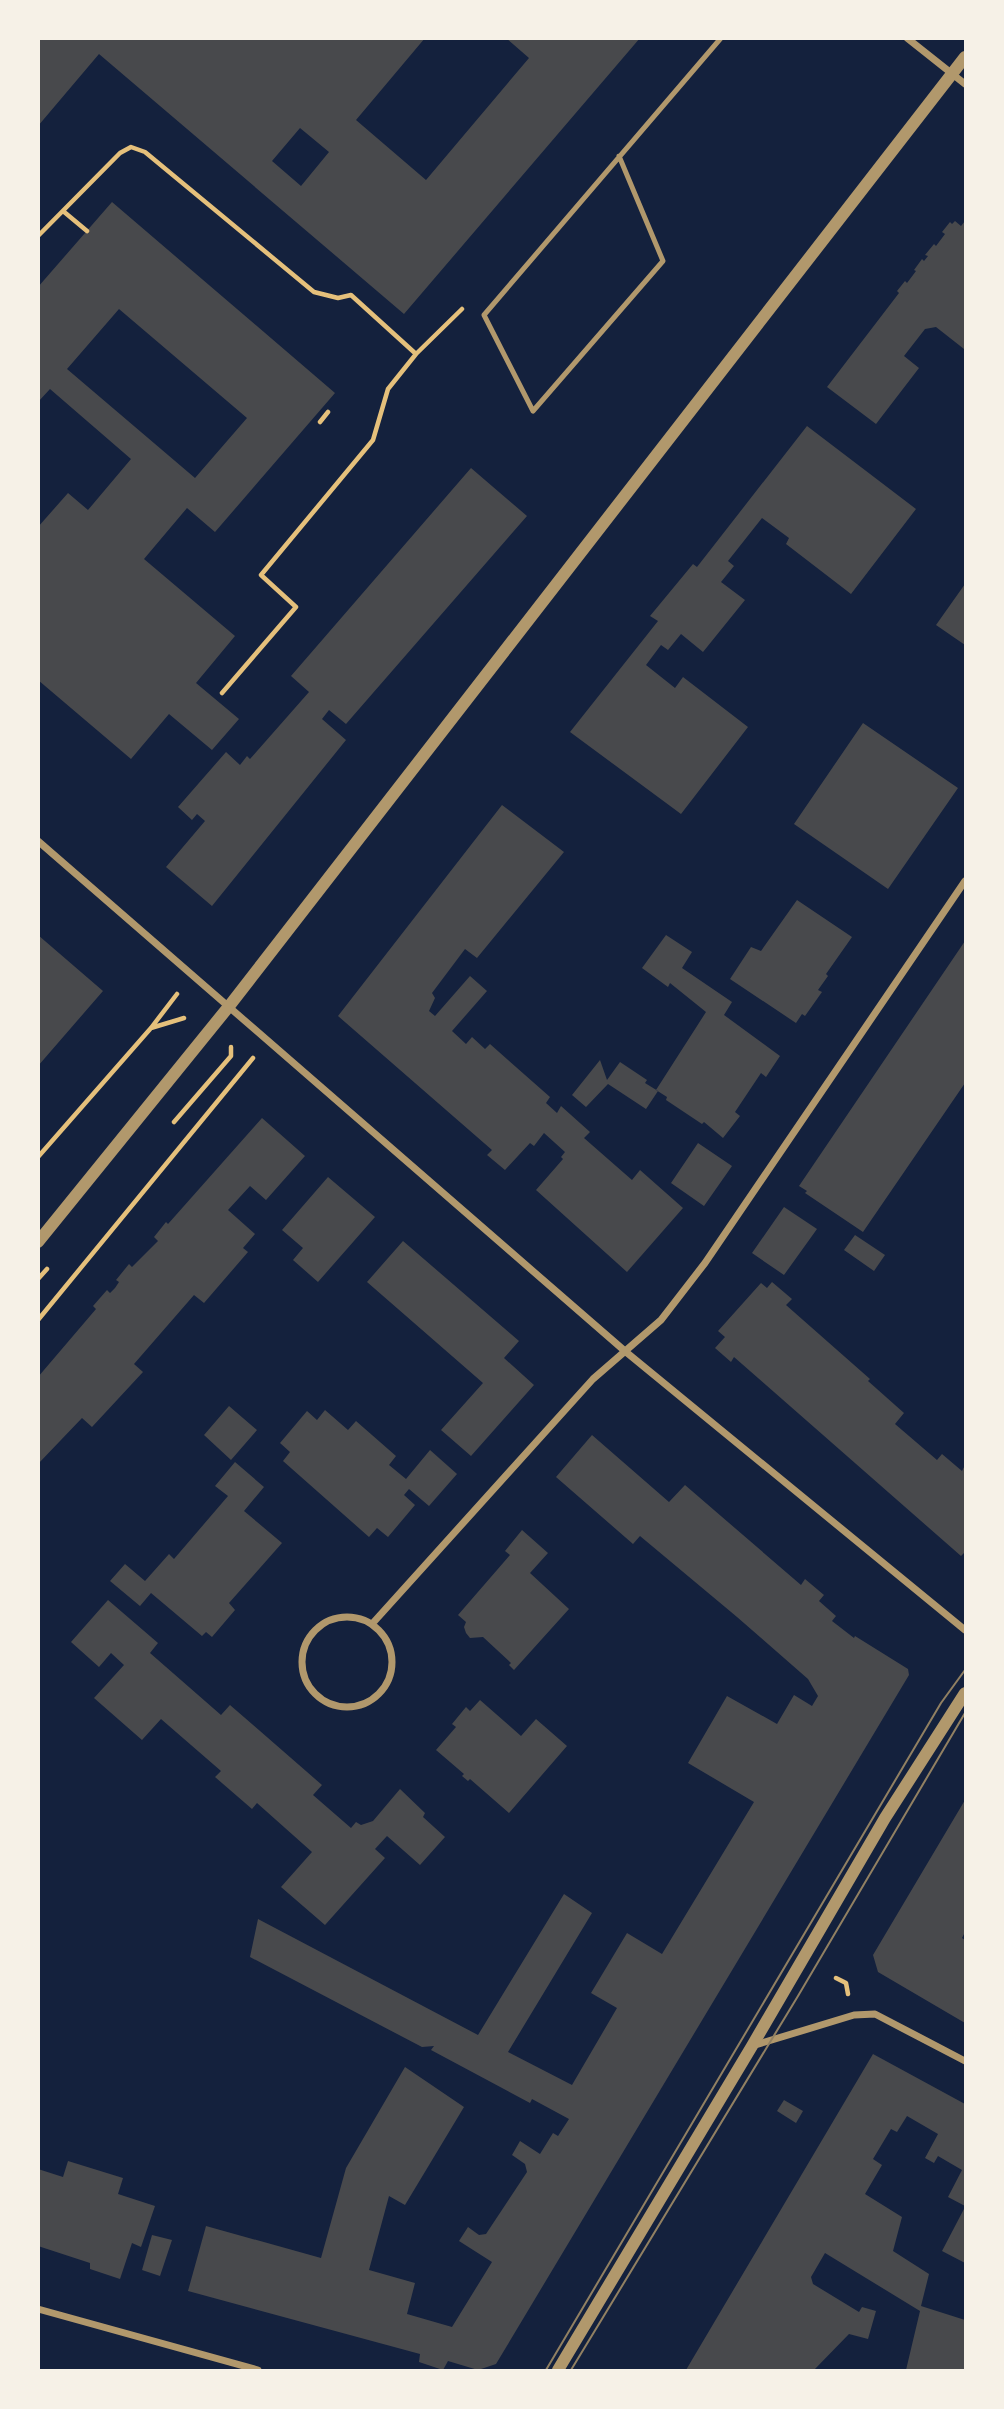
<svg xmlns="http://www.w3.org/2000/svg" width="1004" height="2409" viewBox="0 0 1004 2409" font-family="Poppins,sans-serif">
<rect width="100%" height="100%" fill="#14213d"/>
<path fill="#48494c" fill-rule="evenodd" d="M38 38H425L356 120 426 180 529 58 506 38H640L404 314 99 54 38 126ZM300 128 329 152 301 186 272 161Z
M112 202 335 393 215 532 187 508 144 559 235 636 196 683 239 719 212 750 169 714 131 759 38 680V527L68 493 88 510 131 459 50 389 38 402V287ZM119 309 247 418 195 478 67 369Z
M955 221 961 226 965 221V347L964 349 936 327 925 329 904 356 919 368 876 424 827 387 899 293 897 291 905 281 907 283 916 271 914 270 922 259 924 261 928 256 925 255 934 244 936 246 945 234 942 232 950 222 952 224Z
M807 426 916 509 851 594 786 544 789 538 762 518 728 561 734 566 721 582 745 600 703 652 681 634 668 650 661 645 646 665 675 688 683 677 748 727 681 814 570 732 658 621 650 616 693 564 697 567Z
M471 468 527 516 346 724 329 710 322 719 346 740 212 906 166 867 205 821 197 814 192 820 178 807 226 752 240 765 247 756 250 759 309 692 291 676Z
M965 584V645L936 625Z
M863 723 958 788 888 889 794 824Z
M502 805 564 852 477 958 465 949 432 993 435 998 429 1011 435 1016 470 976 487 991 452 1031 466 1044 472 1037 485 1049 490 1044 550 1097 546 1103 557 1113 561 1106 590 1132 584 1138 632 1180 640 1170 683 1208 627 1272 536 1190 563 1159 561 1157 565 1152 544 1133 534 1146 530 1143 505 1170 487 1155 492 1150 338 1016Z
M797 900 852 937 826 974 828 976 818 990 822 992 805 1016 802 1014 796 1023 730 979 751 947 761 951Z
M38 935 103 991 38 1066Z
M666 935 692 952 682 968 732 1002 724 1015 780 1056 766 1077 761 1073 735 1112 740 1116 723 1138 704 1122 702 1124 666 1100 667 1097 656 1090 706 1012 670 983 668 987 642 968Z
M965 941V1083L863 1232 805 1193 807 1191 799 1186Z
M600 1060 607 1080 620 1062 647 1080 645 1083 658 1091 646 1109 608 1084 586 1107 572 1095Z
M262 1118 305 1156 266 1200 250 1186 228 1210 255 1234 243 1248 248 1252 204 1303 194 1295 134 1364 143 1372 92 1427 82 1418 38 1464V1377L96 1309 93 1306 107 1290 110 1293 115 1288 119 1282 116 1280 129 1264 132 1267 158 1241 154 1237 166 1222 168 1224Z
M698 1143 732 1166 704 1206 671 1183Z
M328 1177 375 1217 318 1282 293 1260 303 1248 282 1230Z
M784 1207 817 1229 784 1275 752 1253Z
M855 1235 885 1255 874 1271 844 1250Z
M403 1241 519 1341 504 1358 534 1385 471 1456 441 1430 483 1383 367 1282Z
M772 1282 792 1299 786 1305 870 1379 868 1381 904 1413 895 1424 937 1460 942 1454 962 1471 965 1465V1552L961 1556 734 1357 731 1362 715 1348 725 1337 718 1331 761 1283 767 1288Z
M229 1406 257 1430 231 1460 204 1435Z
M325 1410 348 1430 356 1421 396 1456 389 1465 406 1479 430 1450 457 1474 429 1506 409 1489 404 1495 415 1505 388 1537 377 1528 369 1537 283 1461 290 1452 280 1443 307 1411 317 1420Z
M592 1435 669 1502 685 1485 801 1585 805 1579 824 1595 819 1601 836 1616 832 1621 854 1638 855 1636 908 1669 909 1675 496 2364 478 2370 448 2361 443 2370 419 2362 420 2354 188 2291 206 2226 321 2258 346 2168 405 2067 464 2107 405 2205 389 2196 369 2270 415 2283 407 2314 452 2327 492 2262 459 2241 468 2227 479 2235 486 2234 527 2172 525 2164 512 2155 520 2141 540 2154 553 2133 558 2136 569 2119 532 2099 530 2103 431 2050 434 2046 422 2047 250 1957 258 1919 478 2035 564 1894 592 1913 508 2052 572 2085 617 2008 591 1993 627 1933 662 1954 754 1802 688 1763 727 1696 777 1724 794 1695 812 1706 818 1696 808 1679 737 1617 640 1536 633 1544 556 1477Z
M235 1462 264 1487 244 1511 282 1543 229 1603 235 1610 212 1637 206 1632 202 1636 151 1593 140 1606 110 1581 125 1564 145 1581 169 1554 174 1559 228 1496 215 1486Z
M522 1530 548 1553 530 1573 569 1609 514 1670 509 1665 511 1663 483 1637 470 1638 466 1633 464 1627 466 1622 458 1615 510 1555 505 1551Z
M108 1600 158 1643 150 1653 221 1715 230 1705 322 1785 313 1795 351 1828 356 1822 361 1825 373 1821 400 1789 425 1813 423 1817 445 1837 420 1865 387 1836 375 1849 385 1858 325 1925 281 1887 312 1852 257 1803 252 1809 215 1777 221 1771 161 1719 142 1740 94 1698 124 1665 111 1653 99 1667 71 1642Z
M480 1700 521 1736 536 1719 567 1746 509 1813 470 1779 468 1781 462 1776 464 1774 436 1750 456 1727 452 1724 466 1707 470 1711Z
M965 1800V1932L962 1938 965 1940V2023L878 1972 873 1955Z
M873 2054 965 2104V2206L948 2197 962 2170 938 2156 934 2163 925 2158 938 2134 907 2116 897 2132 891 2129 873 2159 882 2165 865 2194 902 2217 893 2251 929 2274 921 2306 965 2320V2370H906L920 2311 825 2253 811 2277 813 2284 859 2312 862 2307 876 2311 868 2339 849 2334 814 2370H686Z
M784 2100 803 2111 796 2123 777 2111Z
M68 2161 123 2178 118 2194 155 2206 141 2247 132 2243 120 2279 90 2269V2263L38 2246V2169L63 2177Z
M965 2207V2263L942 2251Z
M152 2235 172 2240 160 2276 142 2270Z"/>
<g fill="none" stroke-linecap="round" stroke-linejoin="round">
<path stroke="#e5c07b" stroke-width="4.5" d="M63 211 87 231
M38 236 120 153 131 147 145 152 314 292 338 298 351 295 416 354 462 309
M320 422 328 412
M222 693 296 607 261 575 373 440 388 389 416 354
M151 1028 184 1018
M174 1122 231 1056V1047
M38 1157 151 1028 177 994
M38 1279 47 1269
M38 1320 253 1058
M836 1978 846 1983 848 1994"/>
<path stroke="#b1986c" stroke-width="5" d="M619 156 663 261 533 411 484 315 721 38"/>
<path stroke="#b1986c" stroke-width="7" d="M907 38 965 84
M38 841 626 1352 965 1630
M302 1662a45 45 0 1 1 90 0a45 45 0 1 1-90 0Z
M372 1624 593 1379 661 1320 705 1263 965 881
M752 2046 854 2015 875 2014 965 2061
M38 2309 258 2370"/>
<path stroke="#b1986c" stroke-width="12" d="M38 1242 230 1005 965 57
M558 2370 752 2046 885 1818 965 1693"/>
<path stroke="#918062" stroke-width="2" d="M546 2370 941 1703 965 1670
M571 2370 798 1996 965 1713"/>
</g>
<rect width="1004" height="2409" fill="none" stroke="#f6f1e7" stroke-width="80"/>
</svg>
